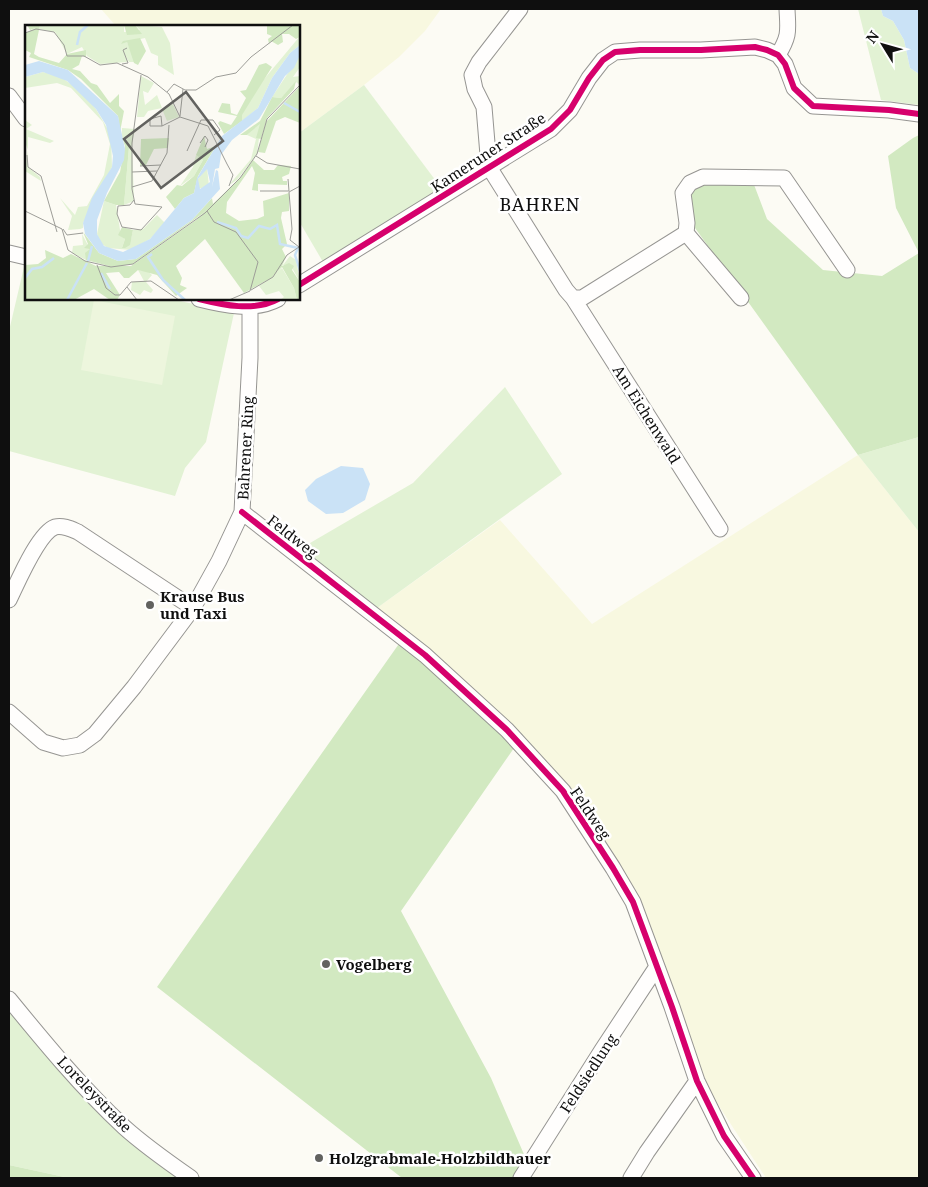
<svg xmlns="http://www.w3.org/2000/svg" width="928" height="1187" viewBox="0 0 928 1187" font-family="'Noto Serif',serif">
<rect width="100%" height="100%" fill="#fcfbf4"/>
<path fill="#f8f8e0" d="M101 9H441L425 31 399 57 364 85 299 133V26H116Z
M858 455 919 532V1178H766L704 1083 630 882 614 854 567 784 523 735 408 631 377 608 500 520 592 624Z"/>
<path fill="#e2f2d4" d="M858 9H881L883 16 893 21 904 40 910 68 919 74V105L881 100Z
M364 85 442 189 323 262 299 221V133Z
M24 267H26V299H171L234 313 206 442 185 468 175 496 9 451V331Z
M505 387 562 474 377 608 298 550 413 483Z
M919 437V532L858 455Z
M9 999 91 1093 188 1178H69L9 1165Z"/>
<path fill="#d2e9c1" d="M919 135V437L858 455 690 221 689 199 694 187 709 181 753 182 767 219 823 270 882 276 919 253 896 208 888 156 913 138Z
M408 631 523 735 401 911 491 1078 526 1159 513 1178H402L157 987Z
M9 1165 69 1178H9Z"/>
<path fill="#edf6dd" d="M94 300 175 316 162 385 81 370Z"/>
<path fill="#cae2f6" d="M881 9H919V74L910 68 904 40 893 21 883 16Z
M341 466 363 468 370 484 365 500 343 513 326 514 308 501 305 490 316 479Z"/>
<g fill="none" stroke-linecap="round" stroke-linejoin="round">
<g stroke="#969592" stroke-width="17">
<path id="minor" d="M520 9 479 62 472 75 475 89 484 107 489 167 566 290 573 298 720 529
M778 55C790 35 788 31 787 9
M9 96 26 119
M9 253 26 257
M299 285 551 129 570 110 589 78 603 60 615 52 640 50H701L755 47 767 50 778 55 785 64 794 88 813 106 889 110 919 114
M573 298H582L686 233
M741 298 686 233 687 223 683 193 690 183 703 177 784 178 847 270
M199 299C223 305 254 312 278 299
M242 512 425 655 507 730 563 791 613 868 633 902 672 1007 697 1081 724 1136 753 1178
M9 600C17 584 38 533 55 527 63 525 71 529 78 532L193 608
M9 712 43 742 63 748 80 745 95 734 134 687 193 608 219 561 242 512 250 358V305
M9 999C45 1043 82 1088 124 1127 145 1146 168 1162 191 1178
M521 1178 602 1050 656 968
M631 1178 647 1152 697 1081"/>
</g>
<use href="#minor" stroke="#fffefd" stroke-width="15"/>
<g stroke="#fff" stroke-width="9">
<path id="cycleway" d="M299 285 551 129 570 110 589 78 603 60 615 52 640 50H701L755 47 767 50 778 55 785 64 794 88 813 106 889 110 919 114
M199 299C223 305 254 312 278 299
M242 512 425 655 507 730 563 791 613 868 633 902 672 1007 697 1081 724 1136 753 1178"/>
</g>
<use href="#cycleway" stroke="#d6006c" stroke-width="6"/>
</g>
<g fill="#62625f" stroke="#fff" stroke-width="2">
<circle cx="150" cy="605" r="5"/>
<circle cx="326" cy="964" r="5"/>
<circle cx="319" cy="1158" r="5"/>
</g>
<g text-anchor="middle" dominant-baseline="central" stroke-width="5" stroke-linejoin="round" paint-order="stroke">
<g font-size="15" fill="#0f0f0f" stroke="#fff">
<text transform="translate(488 152) rotate(-33)">Kameruner Straße</text>
<text transform="translate(647 414) rotate(58)">Am Eichenwald</text>
<text transform="translate(245 448) rotate(-87)">Bahrener Ring</text>
<text transform="translate(293 536) rotate(38)">Feldweg</text>
<text transform="translate(591 813) rotate(56)">Feldweg</text>
<text transform="translate(588 1073) rotate(-57)">Feldsiedlung</text>
<text transform="translate(95 1094) rotate(46)">Loreleystraße</text>
</g>
<g font-size="15" font-weight="bold" fill="#0f0f0f" stroke="#fff" text-anchor="start">
<text x="160" y="596">Krause Bus<tspan x="160" dy="17">und Taxi</tspan></text>
<text x="336" y="964">Vogelberg</text>
<text x="329" y="1158">Holzgrabmale-Holzbildhauer</text>
</g>
<g font-size="18" letter-spacing="1" fill="#0f0f0f" stroke="#fff">
<text x="540" y="204">BAHREN</text>
</g>
</g>
<g transform="translate(25 25)">
<rect width="275" height="275" fill="#fcfbf4"/>
<path d="M15 0H99V7L115 5 110 0 137 2 145 18 149 50 133 40V31L126 28 120 13 102 17 110 37H104L100 30 103 37 75 39 62 31 57 22 42 29 30 7 14 4ZM275 7V20L265 28 247 53 233 83 217 96V89L235 59 275 11ZM275 30V42L268 52 275 51V60L271 57 256 73 247 72ZM18 47 34 51 55 65 71 84 82 103 86 113 87 142 58 198V203L55 204 43 205 47 191 35 173 50 190 53 182 62 181 79 150 85 119 78 97 46 63 32 58 0 63V52ZM116 51 129 58 123 68 118 66 120 80 132 70 137 83 123 86 119 92H112ZM148 79 154 92 142 96 137 84ZM0 95 7 100 1 104 29 116 25 118 3 112V142L15 152 16 156 0 146 3 125 0 117ZM236 98 232 129 212 155 204 160 226 134 231 114 222 110ZM97 103 110 104 107 120 109 176 99 180 104 122 97 112ZM171 130 178 135 169 151 155 161 168 142ZM182 143 184 161 173 164V154ZM79 176 91 180 96 211 100 214 97 223 106 214 108 205 118 204 132 190 140 198 125 214 106 225 83 223 75 218 72 209ZM57 209 65 224 61 235 47 228 48 221 58 220ZM268 227 265 231 271 235 275 257 266 241 258 240ZM257 243 269 263 272 275H255L259 272 254 266 241 270 234 261ZM113 245 122 246 127 250 121 257 128 265 126 268 119 265 115 270 106 265 107 257 119 256Z" fill="#e2f2d4"/>
<path d="M2 0H15L9 29 14 32 34 38 42 29 61 25V32L57 31 54 40 47 44 55 46 66 58 72 60 85 78 94 69V81L99 86 95 107 93 91 56 54 43 45 4 32 6 28 0 25V8L11 3 5 5ZM99 0H110L117 9 102 10ZM242 0H275V12L271 14 264 9H257L258 17 253 20 246 16 244 19 243 14 247 11 242 9ZM115 13 121 26 113 40 109 38 102 17 96 19 98 16ZM241 38 247 42 217 90V96L199 109 193 98 195 96 206 100 212 91 193 87 197 78 205 79 206 88 212 90 221 73 215 66 221 65 234 40ZM271 56 269 64 242 93 236 114 231 113 235 99 222 110H215L235 96 247 72 256 73ZM275 61V98L260 92 251 96 240 128 233 127 241 97ZM179 111 182 124 191 121 173 151 169 168 159 173 150 184 141 172 152 160 157 161 169 151 178 135 171 130ZM97 112 104 122 99 180H91L79 176 95 147 100 121ZM144 113 143 123 129 124 121 140 115 141 116 114ZM228 135 239 145H249L253 140 266 141 264 149 257 152 258 156H262V160L233 159V166L227 165 230 148 227 141 202 177 201 188 214 196 232 194 239 191 238 176 264 168V186L257 187 256 193 262 219 257 224 261 232 257 241 264 238 269 241 267 245 275 257V275H272L269 263 257 242 246 253 219 268 180 214 151 241 157 253 155 260 162 263 151 271 132 250 113 245 104 253H99L94 247 81 248 95 270 92 275H85L69 264 49 275H0V240L13 239 21 233 20 225 38 233 46 229 71 241H106L171 195 215 153ZM187 173 188 179 177 189 108 239 88 242 61 235 60 228 65 224 59 223 63 219 58 207 74 228 93 236 111 234 167 195ZM97 202 108 205 105 220 100 223H97L100 214 93 210Z" fill="#d2e9c1"/>
<path d="M275 20V30L269 43 260 51 234 94 207 115 196 130 194 143 190 144 187 162 191 145 193 146 195 164 167 195 111 234 93 236 74 228 60 209 58 198 67 173 87 142 88 131 81 100 71 84 42 56 18 47 0 52V40L14 36 43 45 93 91 100 124 99 135 82 168 72 195V209L79 221 98 227 125 214 159 173 169 168 172 153 197 111 233 83 247 53 265 28ZM182 144 185 157 175 164 173 154Z" fill="#cae2f6" fill-rule="evenodd"/>
<path fill="none" stroke="#cae2f6" stroke-width="2.5" d="M52 20 55 7 63 0M259 78 275 87M192 197 211 203 216 211 223 213 234 201 245 204 252 200 255 219 273 223 270 230 275 246M127 229 123 232 138 255 160 275M63 236 67 221M76 248 85 264M0 253 7 244 17 242 29 233M42 275 62 238"/>
<path fill="none" stroke="#9d9d98" stroke-width="1" d="M0 8 11 4 29 7 39 20 42 31H59L75 40 92 38 123 52 144 69 155 92M97 39 103 38 98 25 102 23M142 67 149 59 160 65H171L191 52 211 48 226 32 268 0M155 91 158 64M155 92 183 101 202 139M137 101H125V94L136 91 137 101 155 92M175 118 180 111 183 115 180 122M162 126 176 95H188L195 105 189 110M2 130 3 142 16 151 32 207M231 131 242 138 275 144M202 139 208 150 204 161M115 141 136 140M107 147 132 146M107 162 127 156 142 128 144 100M235 166H264L263 154M109 175 105 180 93 181 92 189 97 202 116 205 137 182 110 179 107 164V118L116 50M0 186 37 204 43 225 60 236 86 242 108 239 180 188 215 153 232 129 242 94 275 60M182 186 189 197 211 207 233 237 225 266 204 275M38 204 42 210 58 208M72 240 81 263 90 270H95L106 257 126 256 154 275M102 262 112 275M226 265 248 252 262 230 274 222 265 215 267 204 264 167 275 161"/>
<path fill="#62625f" fill-opacity="0.15" stroke="#62625f" stroke-width="2.5" d="M161 67 198 116 136 163 99 114Z"/>
<rect width="275" height="275" fill="none" stroke="#0f0f0f" stroke-width="2.5"/>
</g>
<rect width="928" height="1187" fill="none" stroke="#0f0f0f" stroke-width="20"/>
<g transform="translate(883 45) rotate(307)" stroke="#ffffff" stroke-width="4" paint-order="stroke">
<path d="M0-4L9 19L0 12L-9 19Z" fill="#0f0f0f"/>
<text y="-8" font-size="14" font-weight="bold" text-anchor="middle" fill="#0f0f0f">N</text>
</g>
</svg>
